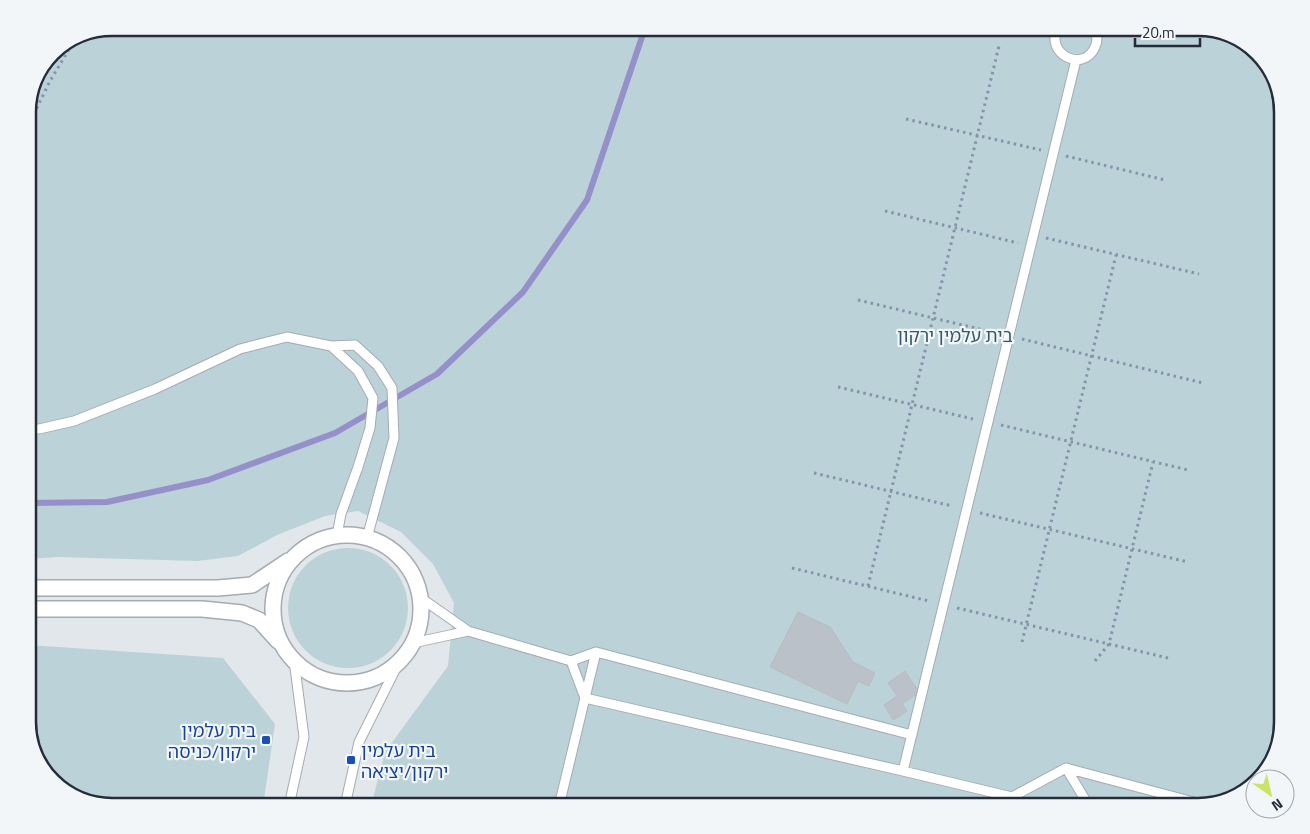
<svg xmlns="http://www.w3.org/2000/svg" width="1310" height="834" viewBox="0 0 1310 834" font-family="'Titillium Web','Noto Sans Hebrew',sans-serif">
<rect width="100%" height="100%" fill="#e2e7eb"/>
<path fill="#bbd2d8" d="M1198 28 1245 42 1271 70 1282 107V722L1268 769 1257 779H1255V781L1240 795 1198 806H371L385 752 448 666 454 603 433 564 401 532 358 511 325 516 277 535 238 556 197 561 58 557 28 559V107L53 52 80 34Z
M288 608a60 60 0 1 1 120 0a60 60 0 1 1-120 0Z
M28 645 223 658 275 724 263 806H112L65 792 39 764 28 727Z"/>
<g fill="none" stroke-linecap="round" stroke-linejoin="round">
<path stroke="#9590ca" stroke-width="6" d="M28 503 107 502 208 480 335 433 437 374 523 292 587 200 644 31"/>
</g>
<path fill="#bbc1c8" stroke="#b6bcc4" d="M798 612 830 627 853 662 875 673 869 686 858 681 847 704 770 667Z
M905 671 919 692 902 704 907 711 893 720 884 705 897 696 888 683Z"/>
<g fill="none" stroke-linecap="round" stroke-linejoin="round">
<g stroke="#a5abb2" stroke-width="11">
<path id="lane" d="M1058 28C1044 53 1083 74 1095 47 1098 41 1097 34 1094 28
M331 346 358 371 373 398 370 428 358 467 341 514 337 535
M28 429H39L74 421 155 389 240 349 287 337 331 346 355 345 378 366 392 388 394 438 367 538
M468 631 571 661 596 652 912 735
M413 643 468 631 421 598
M571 661 585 698 903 771 1012 797 1066 768 1205 805
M1066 768 1089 806
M903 771 1076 60
M289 806 304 737 294 660
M345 806 359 742 399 662
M559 806 596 652"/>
</g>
<g stroke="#a5abb2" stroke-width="18">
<path id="street" d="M273 609a74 74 0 1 1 148 0a74 74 0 1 1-148 0Z
M28 588H218L252 585 288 561
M28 609H202L242 613 259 620 278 641"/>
</g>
<path stroke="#8694ab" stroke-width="3" stroke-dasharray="2.5 4" stroke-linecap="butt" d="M906 119 1041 150
M28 126 50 81 77 36
M1066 156 1165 180
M885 211 1018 243
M1046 238 1199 274
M858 300 996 333
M1022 339 1203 383
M838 387 973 419
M1001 425 1188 470
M814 473 952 506
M980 513 1188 562
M792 568 929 601
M868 586 999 46
M957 608 1168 658
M1022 642 1116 255
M1095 661 1109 644 1153 462"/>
<use href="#lane" stroke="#fff" stroke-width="9"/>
<use href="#street" stroke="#fff" stroke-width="15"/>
</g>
<g fill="#1a4fb4" stroke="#f3f6f8" stroke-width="2">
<rect x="261" y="735" width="10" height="10" rx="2.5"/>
<rect x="346" y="755" width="10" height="10" rx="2.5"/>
</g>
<g text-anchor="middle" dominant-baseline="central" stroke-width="4.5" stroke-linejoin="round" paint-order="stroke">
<g font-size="18" fill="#335a6c" stroke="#f3f6f8">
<text x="955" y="335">בית עלמין ירקון</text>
</g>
<g font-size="18" fill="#164399" stroke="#f3f6f8" text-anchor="end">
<text x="256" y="730">בית עלמין<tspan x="256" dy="21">ירקון/כניסה</tspan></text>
<text x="361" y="750" text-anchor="start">בית עלמין<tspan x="361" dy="21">ירקון/יציאה</tspan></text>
</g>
</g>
<path d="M0 0H1310V834H0ZM112 36H1198A76 76 0 0 1 1274 112V722A76 76 0 0 1 1198 798H112A76 76 0 0 1 36 722V112A76 76 0 0 1 112 36Z" fill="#f3f6f8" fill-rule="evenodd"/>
<path fill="none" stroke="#242c3a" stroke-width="2.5" d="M112 36H1198A76 76 0 0 1 1274 112V722A76 76 0 0 1 1198 798H112A76 76 0 0 1 36 722V112A76 76 0 0 1 112 36Z"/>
<g transform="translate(1270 794) rotate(146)"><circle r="24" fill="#f3f6f8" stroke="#a0a5ac"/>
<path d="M0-4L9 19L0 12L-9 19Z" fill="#cde269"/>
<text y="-8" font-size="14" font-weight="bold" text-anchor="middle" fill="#242c3a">N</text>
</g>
<path d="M1135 38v8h65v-8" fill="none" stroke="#242c3a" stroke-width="2.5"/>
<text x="1142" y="38" font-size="15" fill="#242c3a" stroke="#f3f6f8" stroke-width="4" paint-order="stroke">20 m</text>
</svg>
